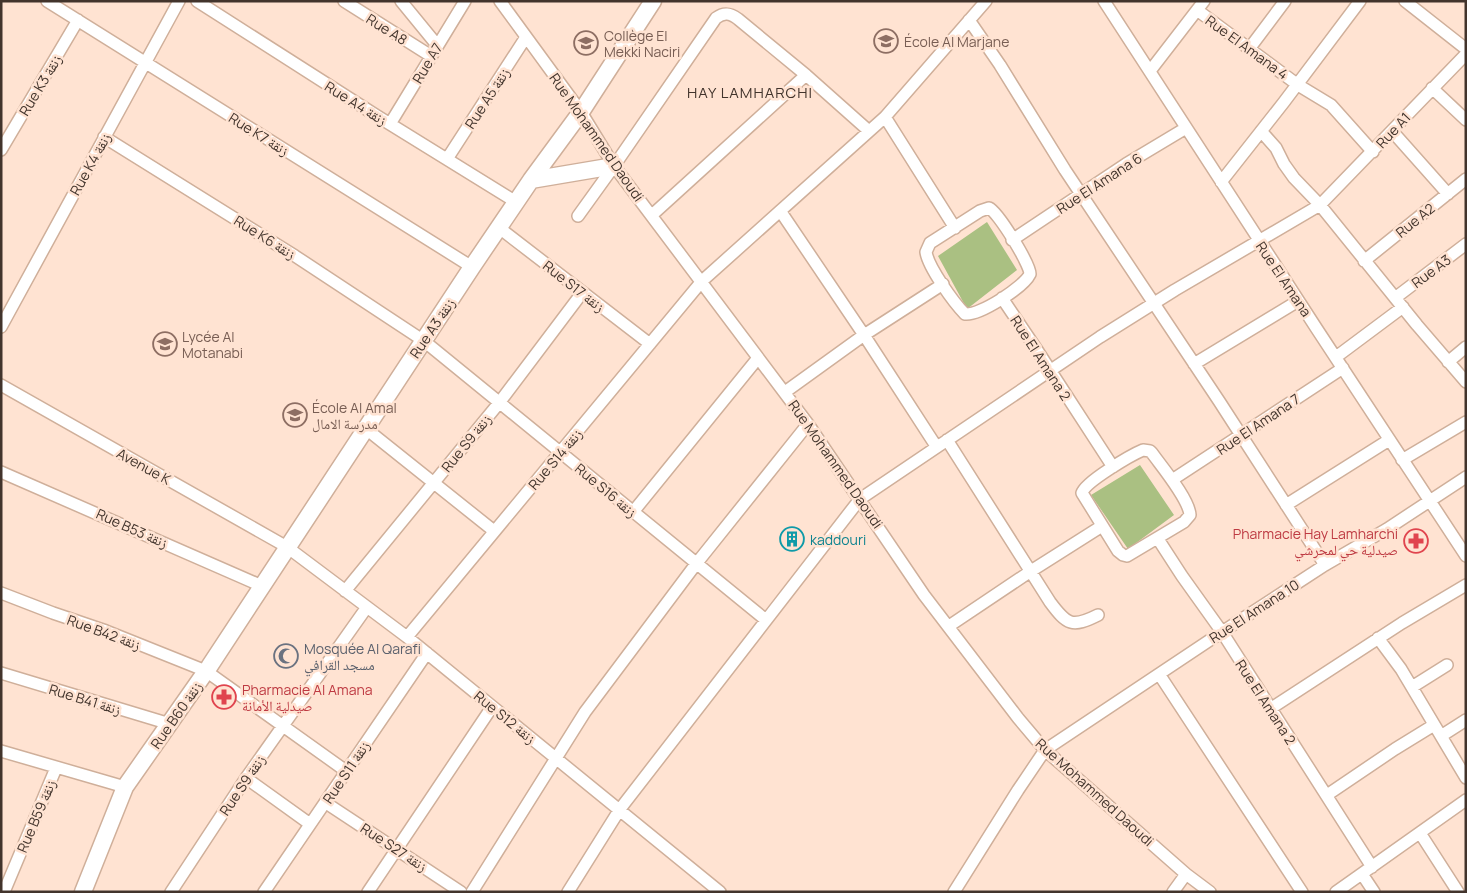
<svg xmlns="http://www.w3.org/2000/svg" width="1467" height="893" viewBox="0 0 1467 893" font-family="Manrope,'Noto Naskh Arabic',sans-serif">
<rect width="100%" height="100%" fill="#ffe3d2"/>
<path fill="#aac082" d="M987 222 1017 270 967 309 938 256Z
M1140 465 1174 515 1128 549 1091 495Z"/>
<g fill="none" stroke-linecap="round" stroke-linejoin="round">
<g stroke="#cfaf9a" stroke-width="14">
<path id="street" d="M47 1 472 267
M197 1 377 116 516 202
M344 1 431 56
M401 1 437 45
M500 1 581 112 614 166 808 424 924 595 1018 718 1045 750 1186 874 1210 892
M1104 1C1224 186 1344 372 1466 556
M1405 1 1466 49
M1197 10 1298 85 1331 105 1373 152
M969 20 1000 65 1065 170 1219 401 1325 565
M1249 49 1285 1
M1150 71 1204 1
M1432 88 1466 120
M885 117 955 228
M390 124 465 1
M1261 131 1276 148 1284 164 1294 178 1320 205 1417 325 1466 382
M1392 131 1448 194
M104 137 295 256 424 341 766 620
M1 150 78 20
M447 159 526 37
M1221 182 1284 102 1360 1
M989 208C998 212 1030 264 1030 274 1024 287 979 316 965 314 954 303 928 267 926 252L930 243 980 211Z
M781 212 864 335 936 446
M652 215 806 75
M578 216 614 166 716 18C724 12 730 13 738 19L806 75 869 131
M498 227 650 344
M1012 240 1126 164 1186 128
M1364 261 1466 179
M1002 298 1037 350 1113 467
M1395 298 1466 244
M1 327 179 1
M1336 357 1403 307
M1448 362 1466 347
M1194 364 1298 301
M1 385 287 547 407 637 720 892
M785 392 864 335 943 284
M365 428 494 531
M947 440 1050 602C1067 625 1072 628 1098 615
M1143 450 1150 451 1152 453C1162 467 1189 499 1190 515L1184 522 1127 556 1123 555 1118 551 1082 493C1085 482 1131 455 1143 450Z
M1402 460 1466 422
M1 472 262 586
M1172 480 1343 368
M1286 505 1389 440
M633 512 758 358
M1158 539 1182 576 1222 632 1372 867
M345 591 499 403 582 293
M1 593 53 613 106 631 206 671 346 771
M949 626 1031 571 1102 526
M407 637 702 281 885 117 986 1
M1378 638 1401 669 1466 778
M1 673 170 724
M1159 674 1302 892
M1412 687 1447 665
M1270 709 1402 623 1466 585
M1441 736 1466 720
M1 751 125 787
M246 778 310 824
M1327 795 1395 749 1434 725
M326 803 461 892
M1420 833 1458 892
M1362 874 1374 892
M4 892 56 768
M171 892 246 778 367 607
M264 892 427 653
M368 892 492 707
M472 892 585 712 696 564 808 424
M568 892 620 809 860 499 1100 337 1175 290 1320 205 1466 54
M954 892 1018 790 1045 750 1222 632 1325 565 1387 529 1466 477
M1173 892 1186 874
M1336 892 1466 800"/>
</g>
<g stroke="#cfaf9a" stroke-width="19">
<path id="secondary" d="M531 180 614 166
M83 892 125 787 209 667 472 267 531 180 581 112 653 1"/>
</g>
<use href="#street" stroke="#fff" stroke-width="11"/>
<use href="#secondary" stroke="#fff" stroke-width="16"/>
</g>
<defs>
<g id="school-ring" transform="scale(1.25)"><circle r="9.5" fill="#ffe3d2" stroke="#8d6e63" stroke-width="1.5"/><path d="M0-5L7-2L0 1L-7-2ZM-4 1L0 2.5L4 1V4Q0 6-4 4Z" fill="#8d6e63"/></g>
<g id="building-ring" transform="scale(1.25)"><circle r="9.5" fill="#ffe3d2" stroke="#0f9aa8" stroke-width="1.5"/><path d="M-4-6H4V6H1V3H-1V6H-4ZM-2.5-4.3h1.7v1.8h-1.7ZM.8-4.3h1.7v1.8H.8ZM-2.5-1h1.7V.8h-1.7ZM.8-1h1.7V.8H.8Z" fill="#0f9aa8"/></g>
<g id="pharmacy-ring" transform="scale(1.25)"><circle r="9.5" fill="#ffe3d2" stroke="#e0444e" stroke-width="1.5"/><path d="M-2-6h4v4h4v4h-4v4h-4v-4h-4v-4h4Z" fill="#e0444e"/></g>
<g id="mosque-ring" transform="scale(1.25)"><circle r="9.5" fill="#ffe3d2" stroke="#6b7280" stroke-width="1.5"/><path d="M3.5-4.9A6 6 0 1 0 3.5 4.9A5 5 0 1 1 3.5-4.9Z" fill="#6b7280"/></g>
</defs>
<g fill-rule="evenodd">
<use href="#school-ring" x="886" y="41"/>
<use href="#school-ring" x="586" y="43"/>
<use href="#school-ring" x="165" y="344"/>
<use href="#school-ring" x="295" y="415"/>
<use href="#building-ring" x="792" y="539"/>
<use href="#pharmacy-ring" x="1416" y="541"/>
<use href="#mosque-ring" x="286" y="656"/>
<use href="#pharmacy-ring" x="224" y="697"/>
</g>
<g text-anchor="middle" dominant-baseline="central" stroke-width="5" stroke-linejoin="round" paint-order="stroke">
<g font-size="14" fill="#42342c" stroke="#ffe3d2">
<text transform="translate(387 29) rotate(32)">Rue A8</text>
<text transform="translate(1247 47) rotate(36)">Rue El Amana 4</text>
<text transform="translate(427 63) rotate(-59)">Rue A7</text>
<text transform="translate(40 85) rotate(-59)">Rue K3 زنقة</text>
<text transform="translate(487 98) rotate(-57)">Rue A5 زنقة</text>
<text transform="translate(356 103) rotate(32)">Rue A4 زنقة</text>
<text transform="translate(1393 130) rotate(-47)">Rue A1</text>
<text transform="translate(259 134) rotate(32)">Rue K7 زنقة</text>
<text transform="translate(597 137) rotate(55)">Rue Mohammed Daoudi</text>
<text transform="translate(90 164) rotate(-61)">Rue K4 زنقة</text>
<text transform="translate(1099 183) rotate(-33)">Rue El Amana 6</text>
<text transform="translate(1415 220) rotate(-39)">Rue A2</text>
<text transform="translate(265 237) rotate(32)">Rue K6 زنقة</text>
<text transform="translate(1431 271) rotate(-37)">Rue A3</text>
<text transform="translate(1284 279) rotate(56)">Rue El Amana</text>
<text transform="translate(574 286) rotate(38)">Rue S17 زنقة</text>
<text transform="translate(432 328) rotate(-56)">Rue A3 زنقة</text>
<text transform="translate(1041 358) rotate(57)">Rue El Amana 2</text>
<text transform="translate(1258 424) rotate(-34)">Rue El Amana 7</text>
<text transform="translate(466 443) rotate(-51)">Rue S9 زنقة</text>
<text transform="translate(555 459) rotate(-50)">Rue S14 زنقة</text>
<text transform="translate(836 464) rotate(55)">Rue Mohammed Daoudi</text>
<text transform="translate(144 466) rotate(29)">Avenue K</text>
<text transform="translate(606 490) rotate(40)">Rue S16 زنقة</text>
<text transform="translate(132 528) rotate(24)">Rue B53 زنقة</text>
<text transform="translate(1254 611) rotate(-33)">Rue El Amana 10</text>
<text transform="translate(104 632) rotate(20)">Rue B42 زنقة</text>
<text transform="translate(85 699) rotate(17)">Rue B41 زنقة</text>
<text transform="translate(1266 702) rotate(57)">Rue El Amana 2</text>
<text transform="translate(176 715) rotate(-55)">Rue B60 زنقة</text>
<text transform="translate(505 717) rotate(39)">Rue S12 زنقة</text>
<text transform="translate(346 772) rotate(-56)">Rue S11 زنقة</text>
<text transform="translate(242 785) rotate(-56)">Rue S9 زنقة</text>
<text transform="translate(1095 792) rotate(42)">Rue Mohammed Daoudi</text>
<text transform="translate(36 816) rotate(-67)">Rue B59 زنقة</text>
<text transform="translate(394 847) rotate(33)">Rue S27 زنقة</text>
</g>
<g font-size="14" fill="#785e54" stroke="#ffe3d2" text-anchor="start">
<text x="604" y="35">Collège El<tspan x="604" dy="16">Mekki Naciri</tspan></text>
<text x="904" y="41">École Al Marjane</text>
<text x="182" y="336">Lycée Al<tspan x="182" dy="16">Motanabi</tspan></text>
<text x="312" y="407">École Al Amal<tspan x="312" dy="16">مدرسة الامال</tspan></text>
</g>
<g font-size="14" fill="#be3a42" stroke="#ffe3d2" text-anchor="end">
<text x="1398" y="533">Pharmacie Hay Lamharchi<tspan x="1398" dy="16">صيدلية حي لمحرشي</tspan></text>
<text x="242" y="689" text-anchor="start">Pharmacie Al Amana<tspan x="242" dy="16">صيدلية الأمانة</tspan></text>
</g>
<g font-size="14" fill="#0d838f" stroke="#ffe3d2" text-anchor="start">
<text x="810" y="539">kaddouri</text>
</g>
<g font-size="14" fill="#5b616d" stroke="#ffe3d2" text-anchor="start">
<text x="304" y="648">Mosquée Al Qarafi<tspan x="304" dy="16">مسجد القرافي</tspan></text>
</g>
<g font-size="15" letter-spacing="1" fill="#42342c" stroke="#ffe3d2">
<text x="750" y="92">HAY LAMHARCHI</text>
</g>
</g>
<rect width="1467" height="893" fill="none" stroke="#42342c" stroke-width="5"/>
</svg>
